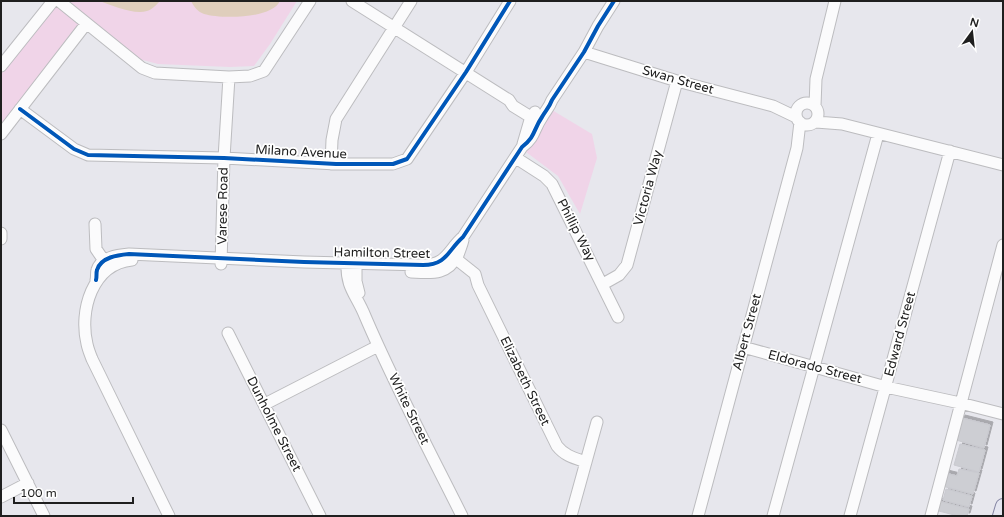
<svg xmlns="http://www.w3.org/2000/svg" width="1004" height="517" viewBox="0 0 1004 517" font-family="'Varela Round',sans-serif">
<defs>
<filter id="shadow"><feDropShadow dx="3" dy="-3" stdDeviation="0" flood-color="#0004"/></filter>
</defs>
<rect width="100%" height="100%" fill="#e7e7ed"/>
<path fill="#f0d4e8" d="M55 1 83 24 1 130V67Z
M65 1H297L270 44 254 66 230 67 158 64 139 59Z
M552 110 592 134 597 158 580 214 558 176 526 152Z"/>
<path fill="#dfcebc" d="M100 1H160C156 5 153 9 147 11 134 15 113 6 100 1Z
M191 1H280C272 19 221 19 204 14 198 12 194 7 191 1Z"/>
<path fill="#cdced3" stroke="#c9cad0" filter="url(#shadow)" d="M962 418 990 425 984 448 956 440Z
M960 444 985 450 979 472 954 465Z
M959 469 979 473 973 494 942 486 945 473 957 476Z
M946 489 972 496 969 507 943 500Z
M938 501 969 509 967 516H958L935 510Z"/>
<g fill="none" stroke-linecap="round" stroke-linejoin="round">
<g stroke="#bcbcbf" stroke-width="13">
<path id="minor" d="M59 1 142 68 155 73 229 77 250 76 264 71 310 1
M352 1 509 100 513 106 539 122
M584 52 677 81 773 106 796 117
M1 66 53 1
M796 114a11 11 0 1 1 22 0a11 11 0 1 1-22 0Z
M815 106 816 79 835 1
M20 109 74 149 88 155 224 158 336 164H393L407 159 466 72 510 1
M816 122 842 124 1003 165
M1 134 86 24
M523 144 530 120 535 112
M516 158 544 176 552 184 618 317
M331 164 332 140 336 119 411 1
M95 224 96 249 109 268
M1 233V239
M451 255 475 274 478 285 557 446C565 456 574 458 586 462
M132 260C92 264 79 311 87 344 88 349 90 354 92 359L169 516
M347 263C346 288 356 294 365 316 394 384 429 450 462 516
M356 263V281L359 293
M221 264 224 158 229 77
M411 272C431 273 447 276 458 255 460 249 462 245 463 240
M96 280C97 277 96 273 97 270 101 257 118 255 129 254L304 262 423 265C447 265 448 250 463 237L522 147C536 136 533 130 542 117 546 110 549 108 552 100L584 52 598 26 614 1
M603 284 619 275 627 265 677 81
M228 333 320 516
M743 347 886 387 960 403 1003 414
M265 404 378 346
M1 430 44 516
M1 497 28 483
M571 516 597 422
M698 516 797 148 800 122
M773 516 878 134
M850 516 950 151
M931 516 1003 245"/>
</g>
<g stroke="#8485a3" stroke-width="16">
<path id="major" d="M1000 516 1003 506"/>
</g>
<use href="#minor" stroke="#fbfbfc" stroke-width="11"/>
<use href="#major" stroke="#e5e6f0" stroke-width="14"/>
<g stroke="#fff" stroke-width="6">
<path id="cycleway" d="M20 109 74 149 88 155 224 158 336 164H393L407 159 466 72 510 1
M96 280C97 277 96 273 97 270 101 257 118 255 129 254L304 262 423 265C447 265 448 250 463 237L522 147C536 136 533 130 542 117 546 110 549 108 552 100L584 52 598 26 614 1"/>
</g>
<use href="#cycleway" stroke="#0057b8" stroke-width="4"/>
</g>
<g text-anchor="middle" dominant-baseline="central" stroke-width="3.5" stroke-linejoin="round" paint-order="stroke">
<g font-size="13" fill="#1f1f1f" stroke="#fff">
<text transform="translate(678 80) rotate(16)">Swan Street</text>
<text transform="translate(301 152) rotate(3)">Milano Avenue</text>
<text transform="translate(648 188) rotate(-75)">Victoria Way</text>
<text transform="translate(223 206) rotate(-89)">Varese Road</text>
<text transform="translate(576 230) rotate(63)">Phillip Way</text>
<text transform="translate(382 253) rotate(1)">Hamilton Street</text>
<text transform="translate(747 332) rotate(-75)">Albert Street</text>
<text transform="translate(900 334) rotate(-75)">Edward Street</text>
<text transform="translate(815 367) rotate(15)">Eldorado Street</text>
<text transform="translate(525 381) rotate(64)">Elizabeth Street</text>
<text transform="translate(409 409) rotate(64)">White Street</text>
<text transform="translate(274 424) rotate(63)">Dunholme Street</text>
</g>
</g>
<rect width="1004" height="517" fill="none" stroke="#1f1f1f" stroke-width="4"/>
<g transform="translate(972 32) rotate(15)" stroke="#ffffff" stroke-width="3" paint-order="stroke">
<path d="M0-3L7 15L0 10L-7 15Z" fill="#1f1f1f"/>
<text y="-6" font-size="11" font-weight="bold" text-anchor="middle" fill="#1f1f1f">N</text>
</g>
<path d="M14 497v6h119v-6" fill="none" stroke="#1f1f1f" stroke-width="2"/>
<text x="20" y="497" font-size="12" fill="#1f1f1f" stroke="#ffffff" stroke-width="3" paint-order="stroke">100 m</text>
</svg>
